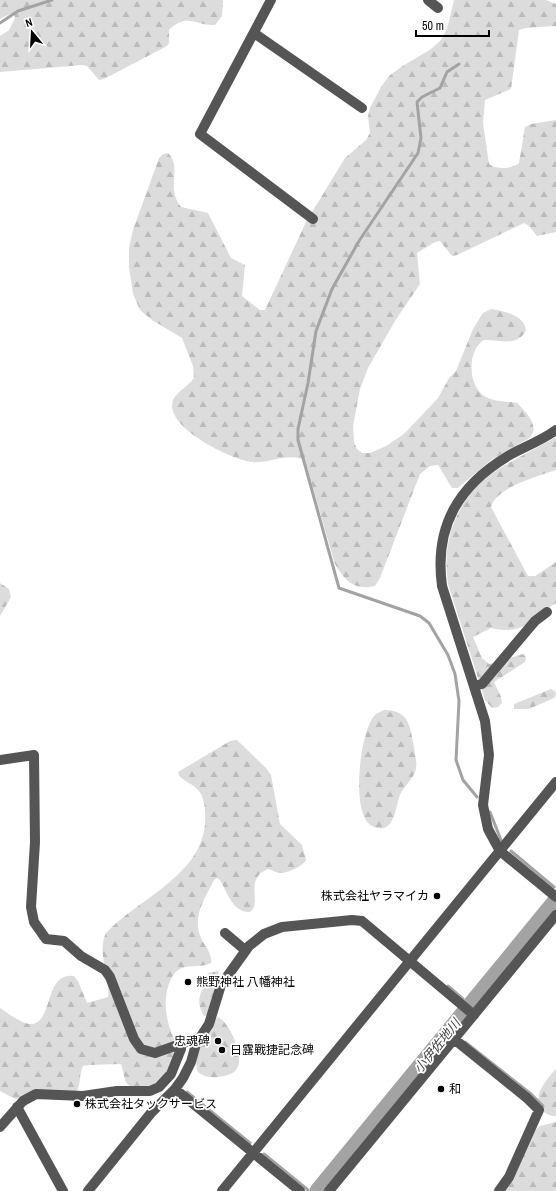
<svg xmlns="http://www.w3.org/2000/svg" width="556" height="1191" viewBox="0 0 556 1191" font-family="'Archivo Narrow','Noto Sans JP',sans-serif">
<defs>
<pattern id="forest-firs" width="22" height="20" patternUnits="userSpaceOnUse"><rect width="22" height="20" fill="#dcdcdc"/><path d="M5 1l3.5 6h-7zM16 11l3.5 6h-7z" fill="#bbb"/></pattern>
</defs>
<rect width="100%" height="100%" fill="#fff"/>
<path fill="url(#forest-firs)" d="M0 0H223L222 16 215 25C196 26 187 12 169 30V43L167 46 104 79 99 80 87 66 82 65 0 72V36L9 30 15 18 14 14H10L0 19Z
M454 0H546L556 4V26L526 28 519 30 511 89 485 100 483 123 489 164C496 170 512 169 519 163L525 127 531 124 556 120V232L537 236 529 226 524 223 457 255 452 256 440 241 435 242 417 253 420 284 395 321 368 368 360 389 353 426 354 442 357 449 362 453H370L386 446 404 434 438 398 449 378 456 371 473 329 483 313 491 309C504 311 524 315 526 330 518 348 498 339 484 340 467 350 467 387 486 397 495 402 507 401 517 403 526 412 542 428 528 439L491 460 458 488H452L438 465 430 466 420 474 380 578 375 586C354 591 345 581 335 564L305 461C291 451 268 464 252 462 232 460 163 427 173 400 177 392 189 385 194 378L193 366 182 338 152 320 140 310 133 294 129 267V248L133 230 159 158 163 154 168 153C183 168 165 186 181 207L208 213 231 258 245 265 242 296 260 310H265L306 222 345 158 366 140 370 133 368 116 370 108 381 87 389 76 401 67 431 49 441 40 447 29Z
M556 437V470C539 476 496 487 491 507L528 576H535L556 562V603C529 619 526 636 491 628L473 637 482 658 489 664 523 654 526 657 525 662 494 682 501 697 502 703 498 707 492 708 485 700 448 584C441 537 458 495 500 468 518 457 538 448 556 437Z
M0 583 9 589 11 597 0 616Z
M551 689 556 692 555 697 552 699 529 709H514V704Z
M384 710C410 710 410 727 414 747 415 755 418 764 415 772 412 780 404 786 400 795 395 807 395 835 374 827 349 819 360 732 374 716 376 713 381 712 384 710Z
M237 740 266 768 271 775 280 824 302 845 306 860C303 866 288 873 281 873 276 873 272 870 268 869 243 879 263 903 250 912 233 913 227 892 220 880L217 878 214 880C204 900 191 918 202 940 206 948 212 953 211 963 197 970 180 960 171 979 163 995 165 1015 171 1032 173 1037 177 1043 176 1049 176 1054 172 1059 171 1063 163 1081 158 1088 138 1088 123 1088 125 1075 121 1064L89 1065 83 1066C79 1074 81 1083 77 1091L15 1099 0 1091V1008C8 1013 20 1023 30 1024 54 1025 43 972 74 976L78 981 87 1003 108 997C111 975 96 954 106 933 143 894 216 871 204 803 201 782 179 783 178 772L230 741Z
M218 971 220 977 214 990 208 1015 204 1016C197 1003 198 998 204 986 207 982 206 977 208 973Z
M218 1017C230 1023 246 1058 236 1070 232 1075 224 1076 218 1077 211 1078 204 1077 198 1072 191 1060 208 1024 218 1017Z
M556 1069V1116C550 1116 546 1114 542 1110 531 1096 547 1079 556 1069Z
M556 1122V1191H502L533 1132 540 1126Z"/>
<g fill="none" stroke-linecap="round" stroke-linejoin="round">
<path stroke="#a3a3a3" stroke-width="3" d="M0 23 18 11 52 0
M459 64 447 72 440 88 422 97 417 102 421 138 418 153 359 241 332 289 316 331 308 383 298 429V440L339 588 420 616 429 623 448 655 455 674 459 701 456 760 463 780 477 797
M490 812 501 840
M511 851 554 887
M448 986 463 999
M468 1003 471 1005
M465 1042 531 1094 543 1106
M187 1092 250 1143
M264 1154 308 1190"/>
<path stroke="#a3a3a3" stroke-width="17" d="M318 1191 556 901"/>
<path stroke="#555" stroke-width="10" d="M271 0 200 134 313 219
M428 0 438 8
M254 33 362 108
M556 430C541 441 524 447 508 456 458 486 434 527 442 586L485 721 489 755 483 805 488 829 500 851 556 897
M474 686 482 684 535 621 547 612
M0 760 34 755 35 842 31 907 34 922 46 939 64 941 81 956 105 970 110 977 134 1039 141 1049 155 1053 189 1041 196 1044
M225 933 245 950
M454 1039 527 1098 539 1110 509 1177 499 1191
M175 1089 300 1191
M17 1107 63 1191
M0 1127 23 1101 36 1094 83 1096 117 1091H150L159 1087 171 1074 181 1049 179 1045
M88 1191 151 1113 175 1089 183 1078 191 1062 196 1044 209 1024 221 985 249 946 264 934 282 927 352 920 362 921 474 1015
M222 1191 556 782
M329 1191 556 915"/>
</g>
<g fill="#000" stroke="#fff" stroke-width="1.5">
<circle cx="437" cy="896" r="4"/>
<circle cx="188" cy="982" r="4"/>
<circle cx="218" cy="1041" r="4"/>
<circle cx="222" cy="1050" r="4"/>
<circle cx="441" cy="1089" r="4"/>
<circle cx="77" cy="1104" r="4"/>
</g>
<g text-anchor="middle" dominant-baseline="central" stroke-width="3.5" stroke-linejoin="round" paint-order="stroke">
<g font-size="12" fill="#000" stroke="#fff" text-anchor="start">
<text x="429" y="896" text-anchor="end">株式会社ヤラマイカ</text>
<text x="196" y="982">熊野神社 八幡神社</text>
<text x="210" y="1041" text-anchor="end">忠魂碑</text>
<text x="230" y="1050">日露戰捷記念碑</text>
<text x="449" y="1089">和</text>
<text x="85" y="1104">株式会社タックサービス</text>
</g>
<g font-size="13" font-style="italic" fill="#444" stroke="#fff">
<text transform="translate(437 1046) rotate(-51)">小伊佐地川</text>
</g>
</g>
<g transform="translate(32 32) rotate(342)" stroke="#ffffff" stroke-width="3" paint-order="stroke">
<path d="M0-3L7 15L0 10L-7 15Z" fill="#000000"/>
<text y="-6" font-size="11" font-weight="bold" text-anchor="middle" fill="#000000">N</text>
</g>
<path d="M416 30v6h73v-6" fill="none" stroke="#000000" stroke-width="2"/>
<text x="422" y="30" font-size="12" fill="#000000" stroke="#ffffff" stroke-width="3" paint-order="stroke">50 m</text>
</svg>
